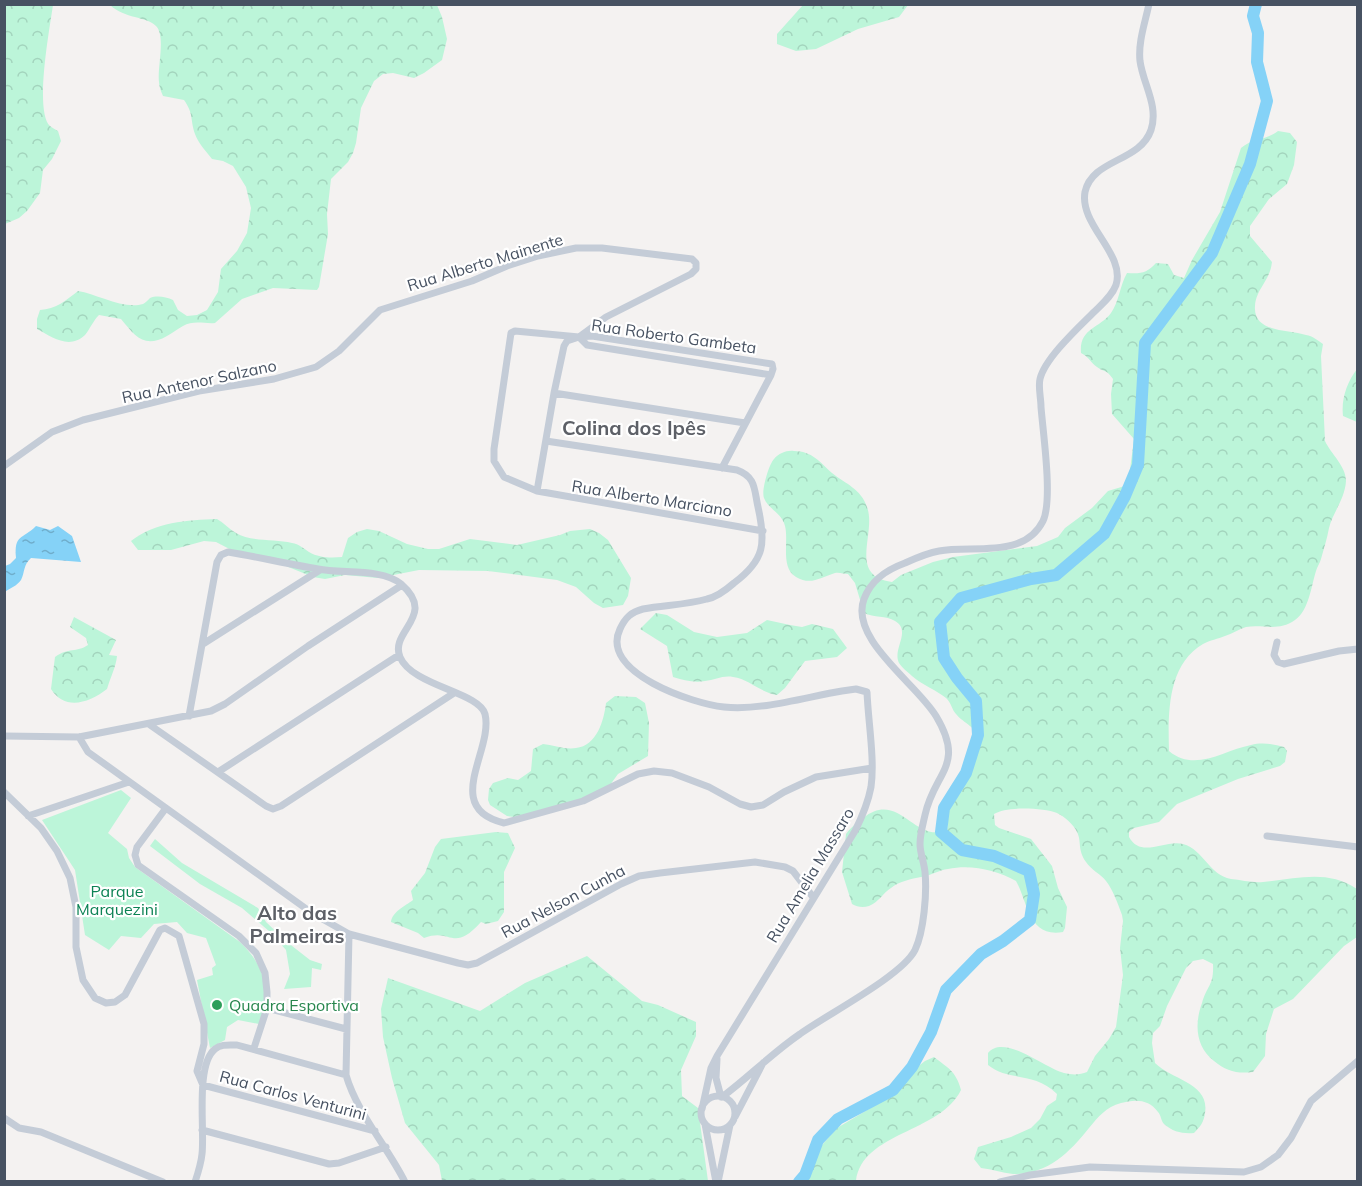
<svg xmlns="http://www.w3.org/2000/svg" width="1362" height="1186" viewBox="0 0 1362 1186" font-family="Mulish,sans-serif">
<defs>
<pattern id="forest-crowns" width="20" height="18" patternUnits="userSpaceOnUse" patternTransform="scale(1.5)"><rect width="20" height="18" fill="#bcf5d9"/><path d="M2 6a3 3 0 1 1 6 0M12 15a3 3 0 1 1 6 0" fill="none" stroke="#a3d4bd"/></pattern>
<pattern id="water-ripples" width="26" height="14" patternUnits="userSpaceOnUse" patternTransform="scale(1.5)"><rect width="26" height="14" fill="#85d2f7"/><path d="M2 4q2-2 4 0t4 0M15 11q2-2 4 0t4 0" fill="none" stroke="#6fadcb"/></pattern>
</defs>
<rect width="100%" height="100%" fill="#f4f2f1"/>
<path fill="url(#forest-crowns)" d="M5 4 53 5C50 27 34 111 50 126 52 128 55 129 58 131L61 141 52 159 43 170 40 193 27 211 19 218 5 224Z
M110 5H437L442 17 447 39 442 60 424 73 414 78 393 73 383 74 374 81 361 108 356 143 353 153 348 162 331 179 327 214 328 234 319 287 317 290 273 288 242 299 215 323C205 324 193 320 183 326 177 329 173 333 167 336 144 349 135 336 121 319L99 315C93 321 90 329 85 335 69 350 52 337 37 329V319L40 310C56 309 65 301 78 291 97 294 124 310 143 304 145 303 148 300 150 298 157 295 166 297 173 300L178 310 187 316 197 315 207 310 218 292 221 269 237 251 247 233 251 208 246 187 233 166 223 161 212 159C206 151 198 143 195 134 190 120 194 114 184 100L163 96C161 91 159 87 159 82 157 68 166 36 156 26 146 16 125 19 110 5Z
M803 5V4L908 5 899 17 858 29 816 49 796 51 777 44V34Z
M1278 131 1290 133 1297 142 1294 165 1287 184 1269 199 1250 226V236L1272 262C1270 281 1256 289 1255 306 1253 333 1288 329 1306 335 1313 336 1317 340 1323 344L1321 356 1325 441C1331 454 1346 466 1346 481 1345 499 1333 512 1329 528 1327 539 1324 548 1321 559 1320 563 1317 567 1316 571 1311 587 1309 610 1295 620 1278 632 1264 624 1246 627 1239 629 1232 634 1225 636 1218 639 1210 640 1203 644 1167 665 1168 714 1169 751 1195 773 1224 750 1251 745 1262 742 1273 744 1284 747L1287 751 1285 762 1280 766 1238 779 1177 804 1159 822 1134 828 1129 832V837C1141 859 1165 839 1183 844 1204 850 1209 875 1231 879 1241 880 1253 883 1263 882 1297 879 1327 869 1357 889V937L1344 946 1293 999 1274 1009 1266 1034 1265 1056 1253 1072C1237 1074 1226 1071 1214 1061 1196 1047 1194 1025 1202 1003 1207 985 1214 986 1213 964L1203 959 1193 961 1186 968 1167 1006 1160 1026 1153 1033 1152 1043 1155 1063C1172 1080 1210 1083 1205 1113 1204 1122 1200 1127 1194 1133 1183 1134 1173 1132 1164 1124 1161 1121 1161 1115 1158 1112 1149 1099 1135 1099 1121 1103 1106 1107 1098 1117 1089 1128 1069 1153 1047 1175 1013 1174 1002 1173 992 1169 981 1168L974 1159 978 1147 1011 1137 1031 1128 1040 1119 1047 1106 1056 1100 1057 1094C1034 1071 1009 1082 988 1065V1053C1004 1033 1046 1069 1064 1073 1072 1075 1080 1075 1087 1072L1095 1056 1109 1039 1116 1027 1123 975 1120 948 1123 921 1122 915C1118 904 1113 890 1106 881 1101 874 1091 870 1086 862 1077 849 1082 842 1077 832 1074 825 1064 816 1057 813 1043 808 1007 806 994 814L995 825 999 828 1031 839 1052 866 1058 888 1067 907 1065 928 1063 932C1028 938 1028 902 1016 881 996 870 971 864 948 869 939 870 930 876 921 877 911 879 900 881 891 888 883 893 879 902 869 906 863 908 857 907 852 904L842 872 846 834C851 827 857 823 863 818 899 789 914 844 947 830 950 815 942 801 951 786 962 769 980 764 978 741 977 726 964 724 956 714 952 710 951 702 946 698 938 691 922 685 912 676 908 672 902 668 899 663 892 649 912 631 895 621 886 615 874 618 864 613L855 583 848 574C844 574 839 572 835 573 821 577 811 586 796 577 780 568 789 541 785 526 782 513 768 509 764 498 761 491 769 464 774 459 779 453 787 450 794 451 812 451 820 462 832 473 846 484 861 489 867 507 877 533 847 576 892 582L901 575 933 562 953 557 1037 546 1058 537 1065 528 1092 508 1108 491 1128 485 1134 439 1112 414 1111 394 1113 379C1105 368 1105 373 1097 367 1090 362 1090 358 1081 353 1079 328 1099 329 1111 313 1119 302 1120 285 1127 273 1141 274 1147 273 1156 263L1168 264 1174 275 1184 278 1192 260 1220 212 1241 148C1253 138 1265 141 1278 131Z
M1357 369V422L1343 416C1341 399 1347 382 1357 369Z
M217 519C224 523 229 529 236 533 251 542 275 539 292 543 299 544 303 548 309 552 319 558 331 558 342 557L348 538 357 532 367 529 379 531 407 544 428 549H439L470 539 517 545 560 535 570 531 590 529 599 533 608 540 631 578 628 596 623 605 603 608 594 603 576 587 557 580 488 571 419 570 378 578 345 575 325 579 313 577 276 562 243 556 216 542 204 541 171 550H138L131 541C155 522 187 520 217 519Z
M656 613 667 615 694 632 717 637 747 633 767 620 790 625 802 627 812 624 833 629 847 648 837 657 805 661 785 688 777 695C759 692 749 679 733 677 723 675 715 680 705 681 694 683 683 680 673 677L667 646 640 629Z
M74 617 116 640 109 655 117 656C116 667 110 678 107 689 89 703 65 711 51 689L55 657C69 647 76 653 88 645L86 638 70 627Z
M615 696 636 697 645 703 649 723 648 756 618 774 610 785 587 797 523 818 507 816 490 805 488 800 489 789 493 783 508 778 518 780 531 771 533 749 543 744C553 745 566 750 576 748 597 746 604 720 606 703Z
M496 832 508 833 515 848 504 872V912L498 921 486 924 481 922C452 954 452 927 424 938L418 933 391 922C392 912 405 906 413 900L411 891 425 873 435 847 441 839Z
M587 956 642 1001 658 1005 696 1022V1036L681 1070 682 1096 698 1108 708 1181H442L439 1165 405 1123 392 1078 383 1037 381 1009 388 978 480 1011 525 983Z
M934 1057C948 1068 956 1071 961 1090 940 1133 862 1132 856 1181H799L812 1163 815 1153 837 1128 874 1106 907 1075 925 1061Z"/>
<path fill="#bcf5d9" d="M121 790 131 798 108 833 127 849 129 858 135 867 240 942C266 967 271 991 259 1024L238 1020 227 1027 225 1040 210 1048 197 980 213 975 212 968 216 965 206 938 187 933 177 922 154 924 141 938 121 936 109 950 85 935 75 870 42 820Z
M155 839 182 863 258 908 266 922 287 942 310 960 322 964 321 970 312 968 311 987 284 989 290 974 286 950 270 932 242 908 200 884 150 846Z"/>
<path fill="url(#water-ripples)" d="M36 526 50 530 58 526 72 536 81 562 31 558C23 565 25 572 21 580 17 586 10 588 5 592V566L10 564 16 558C14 534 22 540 36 526Z"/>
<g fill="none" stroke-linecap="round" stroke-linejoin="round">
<path stroke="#85d2f7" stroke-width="12" d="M799 1182 805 1175 818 1140 838 1119 893 1090 912 1067 931 1032 946 990 981 954 1003 941 1030 920 1034 894 1029 871 994 856 962 850 941 832 944 808 966 773 978 735 976 701 957 678 944 658 940 622 961 598 1031 579 1056 575 1104 534 1125 496 1138 465 1145 343 1212 253 1250 164 1267 101 1257 62 1258 33 1253 16 1256 4"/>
<path stroke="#c4ccd7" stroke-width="7" d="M579 337 587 345 771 375
M554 393 745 423
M546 441 737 470C756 477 754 489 758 507 766 543 765 560 734 583 726 590 717 597 707 599 686 605 664 605 643 609 631 612 625 618 620 629 599 673 694 704 724 707 761 711 806 697 842 691L856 689 867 692C868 720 875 760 871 787 868 803 862 817 855 831L717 1056 711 1068 702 1109
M4 466 52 432 83 420 199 391 274 379 316 367 339 351 380 310 472 281 507 266 538 256 576 248H602L692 259 696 263V269L691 274 606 317 579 337 567 341 564 346 554 393 537 491
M722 468 771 375 773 369 772 364 592 336 579 337 515 331 511 333 494 449V461L504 477 537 491 763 531
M1277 642 1274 655 1278 662 1284 664 1339 651 1358 649
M203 644 320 570
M189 716 217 562 221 555 228 552C258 557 288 564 318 569 342 574 382 568 401 584 438 616 389 631 400 657 412 686 479 692 485 714 494 750 441 808 504 823L583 801 638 774 654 771 672 773 709 787 740 804 751 807 763 805 784 792 816 777 872 768
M150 725 266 806 273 809 281 806 454 693
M4 736 79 737 211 711 225 704 308 646 402 585
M79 737 88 752 312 913 349 934 458 963 468 965 477 963 621 884 639 876 660 873 755 862 785 867 793 871 813 897
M218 772 399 655
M4 792 41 828 57 851 70 878 76 907V947L83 980 95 998 106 1003 115 1002 125 995 160 930 165 928 179 936 204 1024V1044L197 1071 203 1085 375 1131
M166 808 137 847 135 855 138 865 239 936 256 953 265 973 267 992V1008L254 1048
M28 816 129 782
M1267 836 1358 847
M349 934 346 1075C357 1113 387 1146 405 1182
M267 1008 346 1029
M717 1059 716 1078 721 1097
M701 1113a17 17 0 1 1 34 0a17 17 0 1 1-34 0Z
M722 1097C749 1077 772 1053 800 1034 826 1015 902 976 915 950 924 931 927 893 925 872 924 862 920 853 920 844 920 834 923 824 925 815 934 772 966 766 936 716 917 684 849 639 864 599 871 580 886 570 905 563 916 558 927 553 939 551 973 545 1024 559 1043 521 1053 500 1043 433 1041 407 1041 398 1038 387 1040 379 1045 358 1079 327 1094 312 1102 304 1112 296 1116 285 1126 254 1079 225 1085 192 1092 159 1140 162 1151 130 1159 106 1143 84 1140 61 1138 42 1145 23 1149 4
M735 1117 763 1063
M4 1118 19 1128 41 1132 163 1182
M705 1124 716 1182
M202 1130 329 1164 339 1163 386 1147
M195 1182C198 1173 201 1164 202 1154 205 1130 195 1065 215 1049 221 1044 228 1045 237 1045L346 1075
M718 1182 730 1125
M1000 1182 1030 1175 1090 1167 1244 1172 1261 1167 1278 1155 1291 1138 1311 1101 1358 1061"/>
</g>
<circle fill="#2e9e5b" stroke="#fff" stroke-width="2" cx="217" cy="1005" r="6"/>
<g text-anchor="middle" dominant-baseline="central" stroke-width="4.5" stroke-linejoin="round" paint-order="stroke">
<g font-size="16" fill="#475262" stroke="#fff">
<text transform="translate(485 262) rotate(-17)">Rua Alberto Mainente</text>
<text transform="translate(674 336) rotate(8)">Rua Roberto Gambeta</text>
<text transform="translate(199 381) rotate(-12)">Rua Antenor Salzano</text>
<text transform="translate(652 498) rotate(9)">Rua Alberto Marciano</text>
<text transform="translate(810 875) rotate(-59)">Rua Amelia Massaro</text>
<text transform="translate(563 901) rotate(-28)">Rua Nelson Cunha</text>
<text transform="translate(293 1095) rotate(15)">Rua Carlos Venturini</text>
</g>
<g font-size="16" fill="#0c8254" stroke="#fff">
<text x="117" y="891">Parque<tspan x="117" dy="18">Marquezini</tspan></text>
</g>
<g font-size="16" fill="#27864d" stroke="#fff" text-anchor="start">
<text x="229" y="1005">Quadra Esportiva</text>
</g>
<g font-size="20" font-weight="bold" fill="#5d6067" stroke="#fff">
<text x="634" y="427">Colina dos Ipês</text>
<text x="297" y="912">Alto das<tspan x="297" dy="23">Palmeiras</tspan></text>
</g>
</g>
<rect width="1362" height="1186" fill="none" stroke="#475262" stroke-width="12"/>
</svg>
